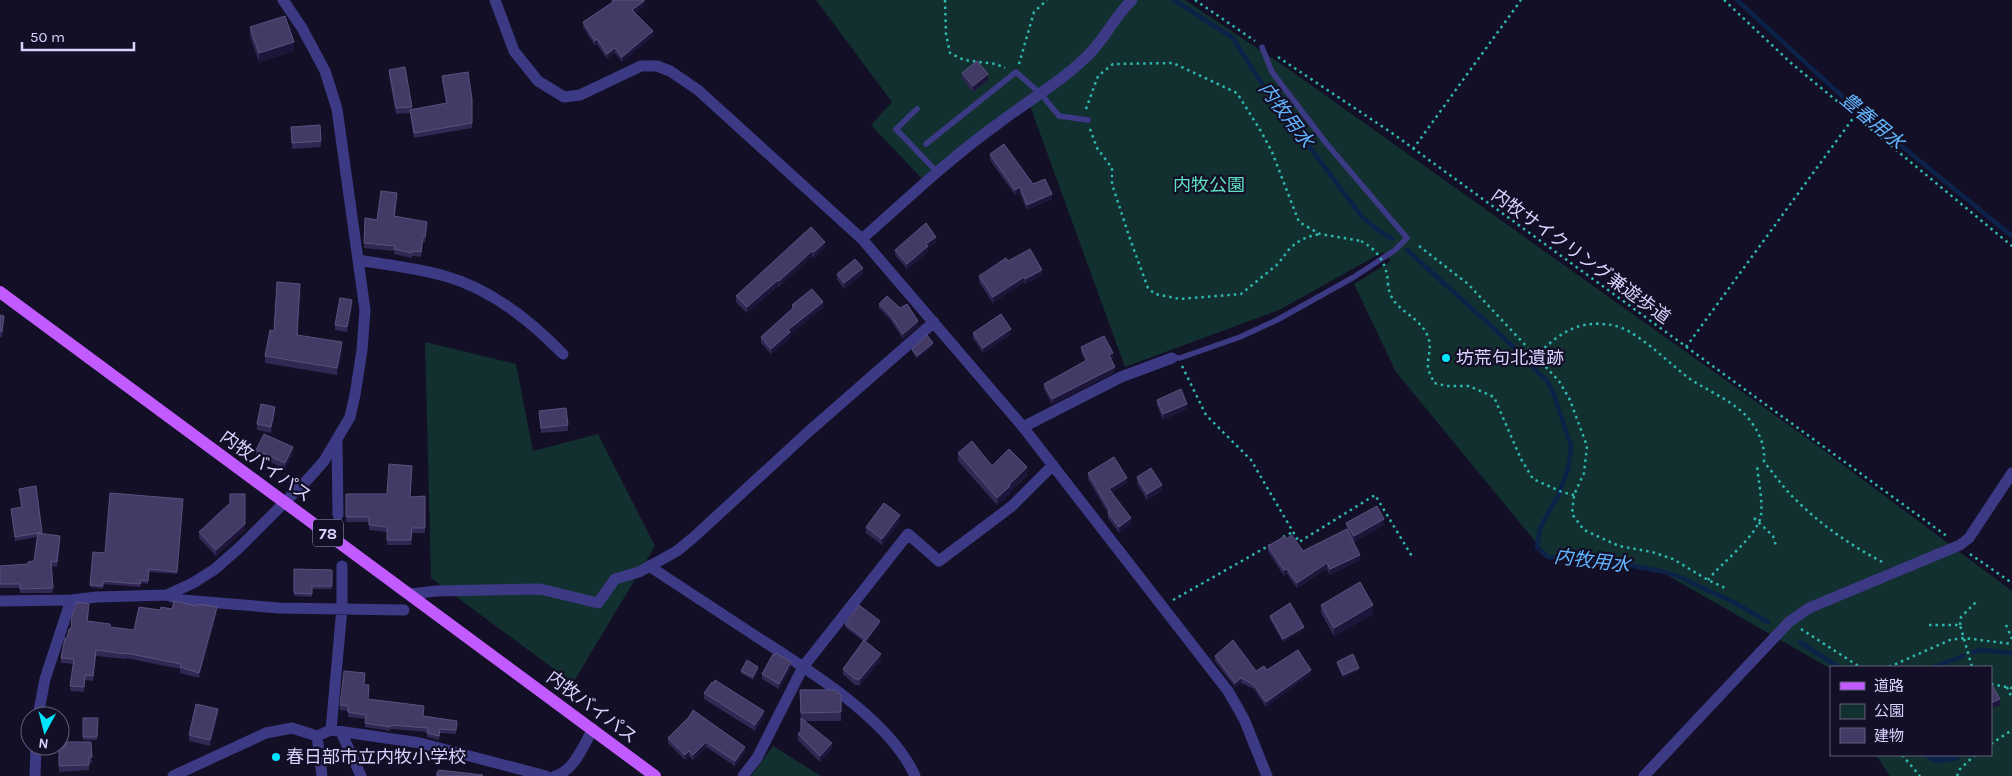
<svg xmlns="http://www.w3.org/2000/svg" width="2012" height="776" viewBox="0 0 2012 776" font-family="Karla,'Noto Sans JP',sans-serif">
<rect width="100%" height="100%" fill="#130f26"/>
<path fill="#12302f" d="M816 0H1185L1287 68 1814 443 2012 591V776H1890L1876 755H1991V667H1831V669L1660 571 1548 557 1396 372 1354 284 1391 261 1383 252 1279 310 1125 367 1029 103 925 182 871 125 892 102Z
M425 342 516 364 533 451 598 434 655 546 573 683 431 578Z
M773 746 821 776H751Z"/>
<path fill="#0c2248" d="M1923 755H1961L1958 760C1943 763 1936 767 1923 755Z"/>
<g fill="none" stroke-linecap="round" stroke-linejoin="round">
<path stroke="#0c2248" stroke-width="4.5" d="M1174 0 1233 38 1256 75 1362 217 1379 231 1392 239
M1737 0 1856 109 2012 236
M1407 250 1500 334 1547 381 1554 395 1571 446 1568 469 1559 494 1540 528 1537 547 1548 557 1613 562 1665 572 1682 578 1735 603 1768 622
M1800 642 1838 667
M1973 652 1980 650 2012 653
M1933 667 1963 656"/>
<path stroke="#2fb8b0" stroke-width="2.5" stroke-dasharray="2.5 4" stroke-linecap="butt" d="M945 0 946 34 950 53 964 60 996 64 1005 68
M1195 0 1255 41
M1724 0 1791 63 2012 246
M1278 57 1392 133 1948 537
M1019 64 1034 12 1047 0
M1086 109 1098 76 1113 64 1173 63 1237 93 1262 133 1272 152 1299 222 1320 234 1361 241
M1090 129 1097 148 1112 168V184L1130 239 1148 288 1155 294 1180 299 1241 294 1278 264 1290 248 1298 242 1307 237 1320 234
M1413 149 1521 0
M1419 246 1468 284 1559 381 1570 400 1587 446 1584 473 1574 495 1572 514 1584 530 1619 546 1652 552 1673 559 1708 580 1725 588
M1388 283C1389 311 1420 314 1428 337 1432 347 1428 355 1428 364 1427 370 1432 377 1434 383L1447 386H1469L1494 397 1521 459 1533 479 1562 492 1574 495
M1686 347 1854 117
M1535 357C1554 338 1573 322 1601 324 1611 324 1622 327 1630 332 1652 345 1670 364 1690 379 1711 393 1737 402 1752 423 1761 436 1765 447 1764 462 1775 475 1784 489 1796 500 1822 526 1852 546 1884 563
M1182 366 1206 415 1251 460 1299 542 1375 495 1413 558
M1754 518 1773 536 1776 546
M1283 537 1293 532
M1970 554 2012 583
M1708 580C1721 563 1758 536 1761 515 1763 502 1758 478 1757 465
M1173 600 1270 545
M1929 625H1960L1972 667
M1960 625 1961 617 1977 601
M2006 625 2012 639
M1801 629 1860 667
M1889 667 1950 640 1964 638 2012 644
M1991 684 2012 688
M2007 687 2012 698
M1991 744 2012 730
M1902 755 1920 776
M1957 776 1960 769 1975 755"/>
<path stroke="#3d3a85" stroke-width="5.5" d="M917 109 896 129 936 171
M926 144 1016 72 1041 94 1059 116 1088 120
M1172 358H1180L1240 337 1277 320 1354 277 1395 250 1407 238 1326 143 1272 72 1262 47"/>
<path stroke="#3d3a85" stroke-width="11" d="M495 0 514 51 538 81 564 97 580 95 641 66H657L670 71 698 90 862 239 1023 427 1228 691 1244 719 1267 776
M862 239C907 199 950 158 999 123 1030 99 1065 80 1092 51 1107 35 1116 15 1132 0
M358 260C387 265 417 268 445 276 491 289 530 320 563 354
M1023 427 1121 377 1172 358
M337 441 338 515
M649 566C685 590 721 613 757 637 808 670 890 719 915 776
M411 594 436 591 540 589 598 603 615 579 639 572 677 551 694 537 807 433 934 322
M167 595 182 600 279 608 404 610
M0 601 71 600 97 597 167 595 193 583 215 569 240 547 309 478 324 461 350 417 355 395 362 350 365 310 337 109 325 71 302 28 283 0
M38 716 45 679 71 600
M331 730 342 608V566
M341 732 361 776
M317 736 322 776
M35 776 36 746
M173 776 266 733 292 728 317 736 331 730 420 743 546 776
M555 776C574 771 583 746 593 729
M743 776 757 758 803 667 908 534 939 561 1012 506 1053 465
M1644 776 1789 622 1809 608 1960 545 1969 538 2012 473"/>
<path stroke="#c25bff" stroke-width="12" d="M0 292 655 776"/>
<path stroke="#2fb8b0" stroke-width="2.5" stroke-dasharray="2.5 4" stroke-linecap="butt" d="M1361 241C1378 250 1387 264 1388 283"/>
</g>
<path fill="#312854" d="M611 0H644V6L635 13 653 36 622 62 615 53 607 59 597 44 595 46 583 27V22L612 3Z
M250 27 294 51 259 62 250 36Z
M389 70 412 107V109L446 103 442 81V76L472 99V128L414 138 410 113 396 114 389 76Z
M962 73 988 80 973 92 962 78Z
M291 127 321 141V147L292 149Z
M990 154 1033 184 1052 199 1027 210 1020 193 1015 195 990 160Z
M397 199 395 216 427 228 425 242H423L421 257 412 256V258L394 254V251L364 248 365 218 377 220Z
M811 227 825 248 814 258 812 256 779 287 778 286 747 313 736 302V296Z
M936 242 928 248V252L907 269 895 255V250Z
M1008 261 1042 275 1025 284 1024 282 993 303 979 282V276Z
M837 274H863L844 289 837 279Z
M300 292 297 335 342 350 337 375 265 363V356L274 331Z
M879 304 900 308 918 326 903 339 890 319 879 308Z
M792 305 823 308 790 334V338L771 354 761 343V337L792 309Z
M352 306 347 332 335 330V325Z
M0 315 4 321 2 337H0Z
M973 333 1011 334 983 353 973 338Z
M933 346 917 359 912 351V349Z
M1081 347 1113 358 1111 359 1115 372 1052 404 1044 389V384L1085 361 1081 352Z
M1157 400 1187 409 1163 420 1157 405Z
M539 411 568 425V431L541 433Z
M275 412 271 433 257 430V424Z
M256 450 293 453 285 469 256 455Z
M958 453 992 466 1027 475 1010 492V494L997 505 958 461Z
M1088 473 1127 483 1112 492 1131 524 1119 533 1108 518V513L1088 479Z
M1137 477 1162 491 1147 500 1137 483Z
M36 486 42 534 60 541 57 567 51 566 53 593H20V588H0V566L28 564 34 561 37 537 15 541 11 509 21 508 19 489Z
M245 494V530L216 556 199 538V532Z
M346 494 411 497 425 496V533H412L411 545H387V532L369 530V522H346Z
M183 499 177 574 149 572 148 584 141 583 140 587 103 584V589L90 587V585Z
M900 521 882 545 866 533V527Z
M1346 523 1384 525 1354 542 1349 533 1360 560 1330 575 1327 569 1297 588 1287 574 1284 576 1268 551V546L1303 551 1347 529Z
M294 569 332 570V589H312V597L294 596Z
M1321 605 1373 614 1334 636 1321 613Z
M89 609 88 621 110 627 134 630 160 610 172 609 217 612 199 678 180 673V669L126 658V659L96 656 93 681 85 680 84 692 70 691 73 664 61 663V658L71 629Z
M1270 616 1304 629 1283 642 1270 619Z
M845 624H880L866 642 881 660 860 685H855L843 674V669L863 641 845 627Z
M1215 656 1256 671 1267 670 1311 674 1266 707 1254 689 1241 683 1235 687 1215 661Z
M1337 662 1359 670 1343 678 1337 664Z
M791 668 779 689 762 679V674Z
M758 670 753 680 741 673V671Z
M365 678 364 685 369 690 368 699 423 716 457 725 456 734 440 733 439 740 427 737V732L390 729V731L365 727V719L348 717V711L340 710V705Z
M800 690 841 695V721H804L832 749 820 762 798 740V734L801 731Z
M704 693 764 717 755 731 704 699Z
M218 714 210 746 189 741V735Z
M689 717 745 752 735 766 706 747 693 760 689 756 685 760 668 743V738Z
M83 718H98L97 740H83Z
M91 742 92 763H89V770L59 772V747H65Z"/>
<path fill="#1d163a" d="M644 1V6L632 15V10Z
M653 31V36L622 62V57Z
M597 39V44L595 46V41Z
M294 42V51L259 62V53Z
M615 48V53L607 59V54Z
M988 74V80L973 92V86Z
M1020 187V193L1015 195V190Z
M1052 194V199L1027 210V205Z
M427 222V228L425 242V237Z
M936 237V242L928 248V252L907 269V264L926 244Z
M825 242V248L814 258V252Z
M812 251V256L779 287V281Z
M863 268V274L844 289V283Z
M1042 270V275L1025 284V279Z
M1024 277V282L993 303V297Z
M778 280V286L747 313V307Z
M300 284V292L297 342V335Z
M352 300V306L347 332V327Z
M823 302V308L790 334V338L771 354V349L788 330Z
M918 321V326L903 339V334Z
M1011 329V334L983 353V348Z
M342 342V350L337 375V368Z
M933 343V346L917 359V356Z
M1113 353V358L1109 360V355Z
M1115 367V372L1052 404V399Z
M1187 404V409L1163 420V414Z
M275 407V412L271 433V427Z
M293 447V453L285 469V463Z
M1027 467V475L1010 492V494L997 505V498Z
M1127 478V483L1109 494V489Z
M1162 485V491L1147 500V494Z
M900 515V521L882 545V539Z
M1131 518V524L1119 533V527Z
M1384 519V525L1354 542V536Z
M245 524V530L216 556V550Z
M1360 555V560L1330 575V569Z
M1327 563V569L1297 588V583Z
M1287 569V574L1284 576V570Z
M1373 605V614L1334 636V628Z
M217 607V612L199 678V673Z
M880 621V624L866 643V640Z
M1304 627V629L1283 642V639Z
M881 654V660L860 685V679Z
M791 662V668L779 689V684Z
M758 667V670L753 680V677Z
M1359 668V670L1343 678V675Z
M1311 670V674L1266 707V702Z
M1241 678V683L1235 687V683Z
M2000 699V705L1991 709V703Z
M218 709V714L210 746V740Z
M764 711V717L755 731V725Z
M706 742V747L693 760V755Z
M832 743V749L820 762V756Z
M745 747V752L735 766V761Z
M689 751V756L685 760V755Z"/>
<path fill="#433a66" stroke="#5a527e" d="M613 0H644V1L632 10 653 31 622 57 615 48 607 54 597 39 595 41 583 22 613 2Z
M285 16 294 42 259 53 250 27Z
M977 61 988 74 973 86 962 73Z
M405 67 412 107 396 108 389 70Z
M468 72 472 99V123L414 133 410 110 447 103 442 76Z
M320 125 321 141 292 143 291 127Z
M1004 144 1033 184 1045 179 1052 194 1027 205 1020 187 1015 190 990 154Z
M381 191 397 193 394 216 427 222 425 237 423 236 421 252 412 251V253L394 249 395 246 364 243 365 218 377 220Z
M926 223 936 237 926 244 928 246 907 264 895 250Z
M811 227 825 242 814 252 812 251 779 281 778 280 747 307 736 296Z
M1030 249 1042 270 1025 279 1024 277 993 297 979 276 1006 258 1008 261Z
M855 259 863 268 844 283 837 274Z
M277 282 300 284 297 335 342 342 337 368 265 356 270 330 274 331Z
M812 289 823 302 788 330 790 332 771 349 761 337 794 307 792 305Z
M887 296 900 308 907 304 918 321 903 334 890 315 879 304Z
M340 298 352 300 347 327 335 325Z
M1001 314 1011 329 983 348 973 333Z
M0 315 4 316 2 331H0Z
M927 335 933 343 917 356 912 349Z
M1104 336 1113 353 1109 355 1115 367 1052 399 1044 384 1087 360 1081 347Z
M1181 389 1187 404 1163 414 1157 400Z
M261 404 275 407 271 427 257 424Z
M566 408 568 425 541 428 539 411Z
M264 434 293 447 285 463 256 450Z
M972 441 992 466 1009 449 1027 467 1009 485 1010 486 997 498 958 453Z
M1114 457 1127 478 1109 489 1131 518 1119 527 1108 513 1110 511 1088 473Z
M389 464 412 466 410 497 425 496V528H412L411 540H387V527L369 525V517H346V494H387Z
M1151 468 1162 485 1147 494 1137 477Z
M36 486 42 532 38 533 60 536 57 562 51 561 53 588 20 589V584H0V566L28 564V562L34 561 38 533 15 537 11 509 22 507 19 489Z
M110 493 183 499 177 572 149 569 148 581 141 580 140 584 103 581V586L90 585 93 552 105 553Z
M230 494H245V524L216 550 199 532 230 503Z
M884 503 900 515 882 539 866 527Z
M1377 506 1384 519 1354 536 1346 523Z
M1347 529 1360 555 1330 569 1327 563 1297 583 1287 569 1284 570 1268 546 1285 536 1286 539 1292 535 1303 551Z
M294 569 332 570V586H312V594L294 593Z
M1360 582 1373 605 1334 628 1321 605Z
M174 601 197 606 198 604 217 607 199 673 180 667 181 664 126 653V654L96 650 93 676 85 675 84 687 70 686 74 659 61 658 65 638H67L69 629H71L72 615 77 602 89 604 87 621 110 624V627L134 630 139 607 160 610 161 607 172 609Z
M1290 603 1304 627 1283 639 1270 616Z
M859 605 880 621 866 640 845 624Z
M864 640 881 654 860 679H855L843 669Z
M1233 640 1256 671 1264 666 1267 670 1298 650 1311 670 1266 702 1254 685 1241 678 1235 683 1215 656Z
M776 653 791 662 779 684 762 674 773 654 775 656Z
M1353 654 1359 668 1343 675 1337 662Z
M747 660 758 667 753 677 741 671Z
M344 671 365 673 364 685H369L368 699 424 706 423 716 457 721 456 730 440 729 439 736 427 733 428 728 390 725V727L365 723 366 715 348 712V706L340 705Z
M715 680 764 711 755 725 704 693 712 682 714 683Z
M1991 683 2000 699 1991 703Z
M800 690H835L841 695V712L801 713Z
M196 704 218 709 210 740 189 735Z
M693 710 745 747 735 761 706 742 693 755 689 751 685 755 668 738 689 717Z
M83 718H98L97 737H83Z
M801 718 832 743 820 756 798 734 801 731Z
M65 742H91L92 757H89V765L59 766V747H65Z
M439 770 483 775 482 776H437V772Z"/>
<g fill="#00e5ff" stroke="#130f26" stroke-width="2">
<circle cx="1446" cy="358" r="5"/>
<circle cx="276" cy="757" r="5"/>
</g>
<g text-anchor="middle" dominant-baseline="central" stroke-width="4.5" stroke-linejoin="round" paint-order="stroke">
<rect fill="#130f26" stroke="#9e99be" stroke-width="1" x="313" y="519.5" width="30" height="27" rx="4"/>
<g font-size="16" font-weight="bold" fill="#d9d4ff">
<text x="328" y="533">78</text>
</g>
<g font-size="18" fill="#5fe0c0" stroke="#130f26">
<text x="1209" y="185">内牧公園</text>
</g>
<g font-size="18" fill="#d9d4ff" stroke="#130f26">
<text transform="translate(1581 256) rotate(36)">内牧サイクリング兼遊歩道</text>
<text transform="translate(266 466) rotate(36)">内牧バイパス</text>
<text transform="translate(592 707) rotate(37)">内牧バイパス</text>
</g>
<g font-size="18" fill="#d9d4ff" stroke="#130f26" text-anchor="start">
<text x="1456" y="358">坊荒句北遺跡</text>
<text x="286" y="757">春日部市立内牧小学校</text>
</g>
<g font-size="19" font-style="italic" fill="#62b6ff" stroke="#130f26">
<text transform="translate(1286 115) rotate(53)">内牧用水</text>
<text transform="translate(1872 121) rotate(40)">豊春用水</text>
<text transform="translate(1592 561) rotate(7)">内牧用水</text>
</g>
</g>
<rect x="1830" y="666" width="162" height="90" fill="#130f26" stroke="#625e7d"/>
<rect x="1840" y="682" width="25" height="8" fill="#c25bff" stroke="#625e7d"/>
<text x="1874" y="691" font-size="15" fill="#d9d4ff">道路</text>
<rect x="1840" y="704" width="25" height="15" fill="#12302f" stroke="#625e7d"/>
<text x="1874" y="716" font-size="15" fill="#d9d4ff">公園</text>
<rect x="1840" y="728" width="25" height="15" fill="#433a66" stroke="#625e7d"/>
<text x="1874" y="741" font-size="15" fill="#d9d4ff">建物</text>
<g transform="translate(45 731) rotate(187)"><circle r="24" fill="#130f26" stroke="#625e7d"/>
<path d="M0-4L9 19L0 12L-9 19Z" fill="#00e5ff"/>
<text y="-8" font-size="14" font-weight="bold" text-anchor="middle" fill="#d9d4ff">N</text>
</g>
<path d="M22 42v8h112v-8" fill="none" stroke="#d9d4ff" stroke-width="2.5"/>
<text x="30" y="42" font-size="15" fill="#d9d4ff" stroke="#130f26" stroke-width="4" paint-order="stroke">50 m</text>
</svg>
